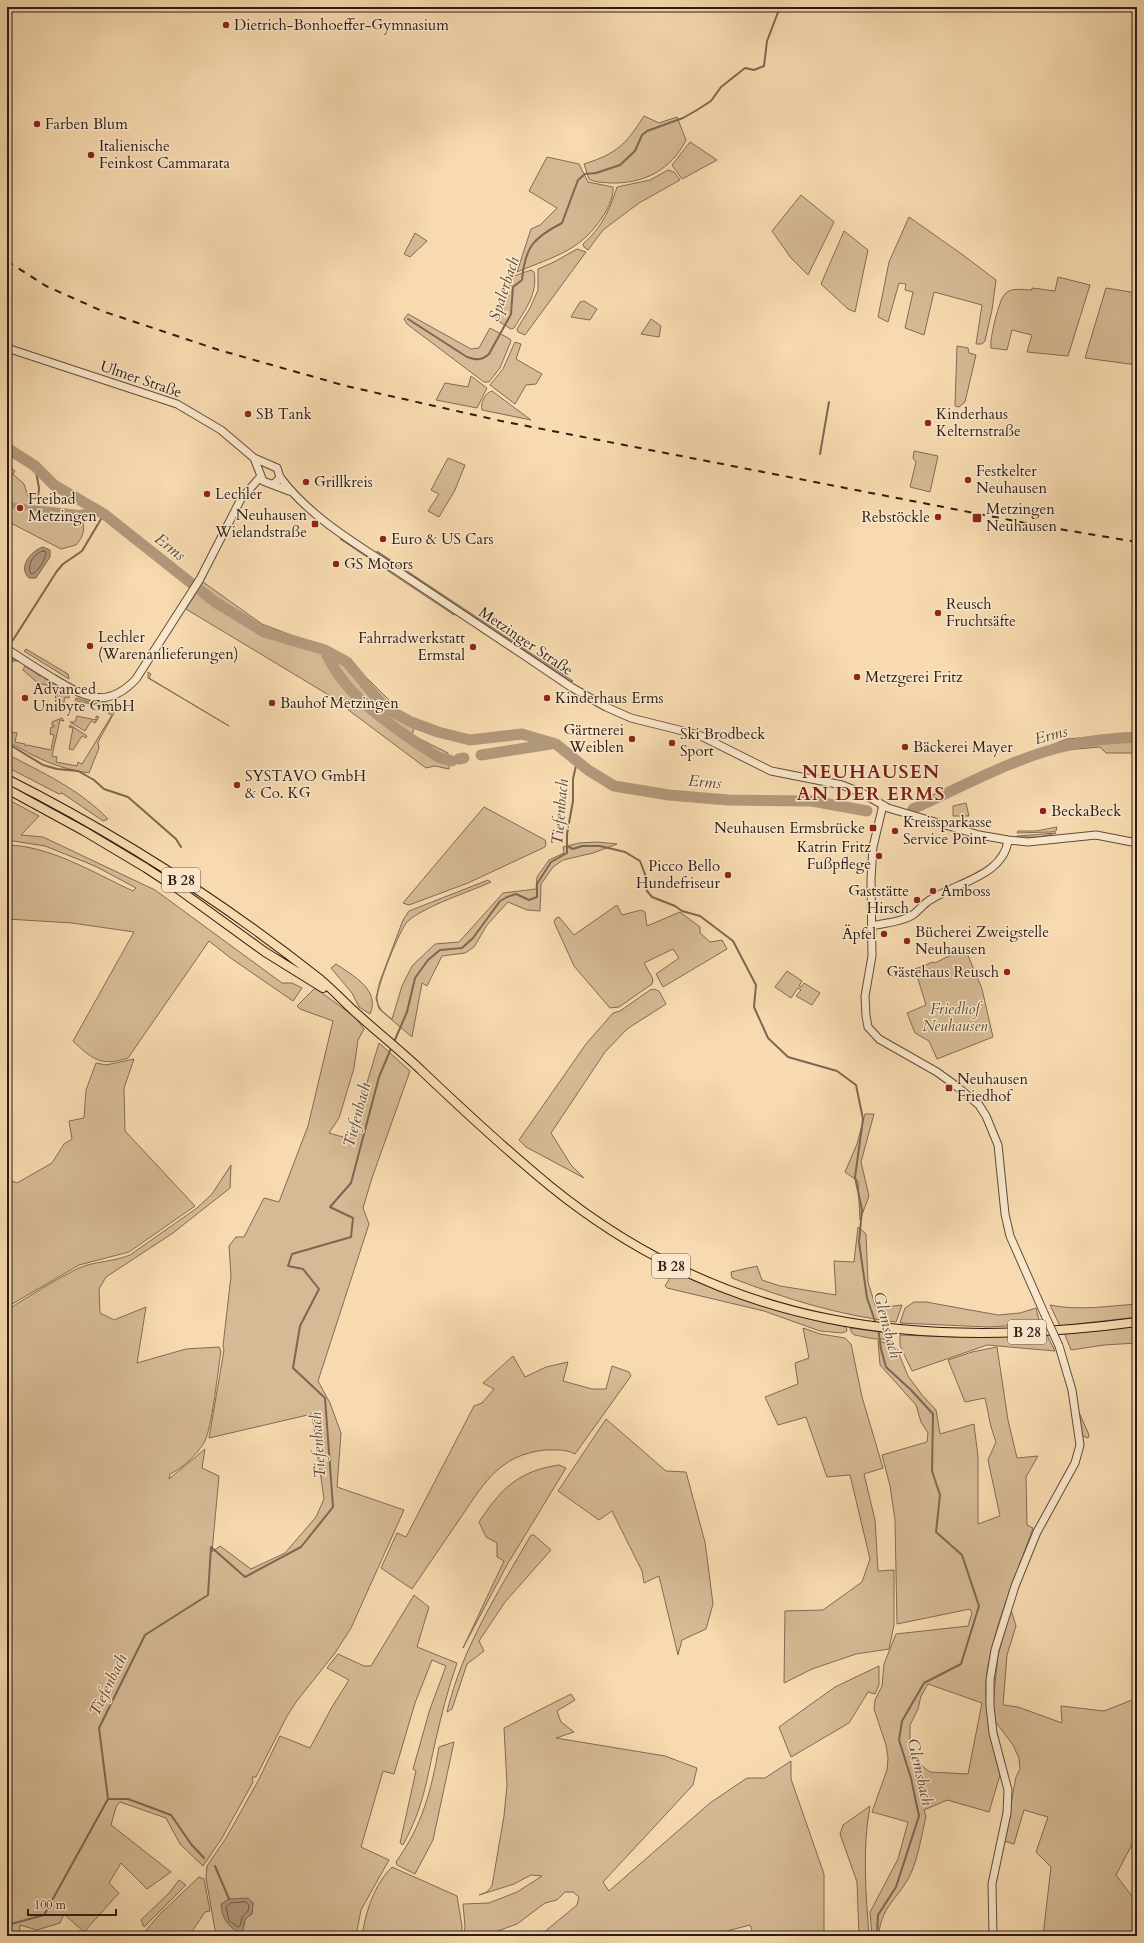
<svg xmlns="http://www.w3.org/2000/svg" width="1144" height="1943" viewBox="0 0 1144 1943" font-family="Cardo,serif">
<rect width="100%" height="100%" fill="#f7daaf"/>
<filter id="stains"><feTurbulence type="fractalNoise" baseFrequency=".005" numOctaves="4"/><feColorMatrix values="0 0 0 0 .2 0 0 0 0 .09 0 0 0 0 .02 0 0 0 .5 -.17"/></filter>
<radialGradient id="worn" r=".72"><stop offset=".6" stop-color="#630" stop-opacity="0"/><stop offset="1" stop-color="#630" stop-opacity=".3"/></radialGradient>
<path fill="#d5ba95" stroke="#816b56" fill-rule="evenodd" d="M644 116 659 123 677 117 686 140C671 170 644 184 610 183 603 182 596 183 589 179L584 164C618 153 625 145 644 116Z
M690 142 717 160 682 179 672 165Z
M547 157 579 164 588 182 613 187C614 195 609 206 605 213 582 251 555 256 517 272L531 229 540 225 557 208 529 191Z
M668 170 674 172 680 180 639 203 603 230 588 250 584 247 583 244C603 226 609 211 617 187L650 180Z
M801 195 834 222 808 275 791 258 772 231Z
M909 217 963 255 996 280 992 310 985 341 982 344H976L982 305 934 292 924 335 905 328 913 292 905 290 906 284 899 283 888 322 878 317 889 262Z
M844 231 868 250 855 312 848 309 821 284Z
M415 233 427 241 410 257 404 254Z
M577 249 586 252 525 335 518 332 517 329 530 308 538 290V269L554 262Z
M531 270 534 272C538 294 525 310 514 328L511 329 495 319 514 276Z
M1058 277 1090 285 1068 356 1027 352 1032 335 1012 330 1007 350 991 348C989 341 999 299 1005 294 1011 287 1023 290 1032 290V288L1055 291Z
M1106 288 1137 293V365L1085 358Z
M584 301 597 309 590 320 571 317 580 302Z
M408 314 471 349 479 348 490 328 510 339 511 341 500 368 489 382H484L407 324 404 319Z
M651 319 661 326 659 337 641 334Z
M515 342 521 344 516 359 542 374 536 384 526 385 515 404 490 385 503 369Z
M957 346 968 348 969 353 976 355 965 402 959 407 955 406Z
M471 376 487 388 477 408 436 400 445 383 468 387Z
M492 391 531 420 482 410C480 403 485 393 492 391Z
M914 451 938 456 930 492 910 487 916 462 913 458Z
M448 458 465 465 455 490 439 517 428 511 439 494 431 490Z
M7 465 15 471 13 474 24 484 33 510 80 517C87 527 83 537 76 545L61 549 7 521Z
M340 539H344L456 614 454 615Z
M377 551 573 681 572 682 377 552Z
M203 582 262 624 344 655 401 712 416 721 412 735 448 753 449 769 435 766 426 768 327 694 186 609Z
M26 649 68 674 69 679 24 651Z
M7 656 15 660 18 659V661H12L7 684Z
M25 666 40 676H44V678L64 690 65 689 70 692 69 698 65 697 63 706 56 707 55 687 38 683 23 670Z
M148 672 151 674 149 678 229 726 148 678Z
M76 698 92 703H108L114 713 98 742 99 748 89 773C55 768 37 758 7 741L9 727H11L10 732 17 733 15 742 25 744V746L27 745 51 750 54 735 50 734 51 727H54V725H52V722L62 718 64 721 60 720 52 756 57 757 56 762 77 766 78 762 82 764 112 715 108 713 112 711 111 707 105 709V705H96L77 701 75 704Z
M77 716 96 720V716L99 717 95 723 91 721 85 731 70 722H75Z
M70 725 87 736 86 738 82 736 73 750 69 749 73 728 69 727Z
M1137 733V753H1106L1100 747 1054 751 1049 746 1067 739Z
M7 754C43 773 79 789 108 819L103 821 62 793 59 794 7 767Z
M7 799 39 816 21 835 43 837 155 890 282 983H292L302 988 293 1001 232 959 209 941 128 1058C101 1067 92 1059 73 1041L134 932 72 923 7 919V845C51 846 94 873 133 891L136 888 95 866 45 846 7 840Z
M966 803 969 816H953V806Z
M484 807 545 840 546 843 545 847 468 883 409 905 403 903Z
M1057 827 1056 831 1051 832 1017 833 1018 831H1036Z
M1056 833 1040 837H1016L1017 836Z
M597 842 617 844 593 853 563 860 553 867 541 884 540 911 527 910 508 902 487 925 474 947 465 953 442 956 427 986 422 983 412 1037 379 1009 376 998 380 981 403 920 409 911 488 880 491 882C469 892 425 906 408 921 400 928 377 987 377 998 377 1008 385 1014 392 1019L402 986 412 966 435 944 459 942 503 893 536 889 537 877 549 860 564 853 563 847 579 843Z
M617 905 622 915 641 910 645 912 647 926 680 912 700 927V933L710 942 722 940 727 949 663 987 656 974 679 958 673 949 644 963 653 979 652 984 619 1007 610 1008 574 966 554 922 556 918 559 917 574 935Z
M965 948 982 989 993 1037 937 1059 929 1041 915 1033 907 1013 926 1005 915 969 933 962 935 963Z
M336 964C352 975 381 990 370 1014L359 1007 352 993 331 968Z
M787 971 802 981 799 986 801 987 804 983 820 993 812 1005 796 996 801 990 798 988 791 998 775 987Z
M315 988 355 1017 364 1029 358 1040 354 1068 339 1118 329 1133 350 1139 379 1043 410 1071 372 1178 363 1208 369 1224 318 1381 330 1403 341 1433 337 1487 404 1510 351 1628 335 1653 296 1702 286 1718 256 1777H252L253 1782 222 1838 203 1866 180 1844 166 1818 120 1802 116 1807 111 1825 171 1872 147 1889 121 1863 109 1883 119 1893 84 1932 64 1914 60 1923 37 1930 20 1925 19 1936H7V1310C30 1296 54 1280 79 1268 95 1261 113 1262 130 1255L197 1208 212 1194 231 1165 230 1188 173 1233 106 1277 99 1289 100 1313 114 1320 146 1307 137 1363 186 1349 219 1347 221 1351C218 1369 212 1429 204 1443 196 1455 183 1468 170 1474L169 1479 205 1449 202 1468 219 1476 212 1552 220 1546 251 1569 285 1553 316 1517 324 1499 312 1414 209 1438 224 1350 223 1346 231 1276 229 1246 236 1237H244L264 1198 279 1202 308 1126 333 1021 300 1009 297 1006Z
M654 989 659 991 666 1004 627 1029 605 1052 551 1133 571 1165 584 1178 526 1147 519 1140 586 1044 613 1013 620 1011 650 990Z
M134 1059 124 1088 125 1131 195 1206 129 1252 79 1265 7 1307V1179L17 1183 52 1163 64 1144 72 1139 69 1121 84 1118 86 1090 96 1063 106 1065Z
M865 1114H874L861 1162 869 1196 860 1220 858 1181 845 1172 857 1144Z
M858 1227 866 1234 868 1282 876 1308 902 1305 896 1322C838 1315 786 1299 732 1278L731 1272 757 1266 762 1280 780 1286 836 1295 834 1261 854 1262Z
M674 1271C729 1298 786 1313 846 1327L847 1331 842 1333 820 1331 764 1311 667 1288 665 1286Z
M914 1302H926L998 1315 1020 1313 1036 1308 1040 1324 988 1327 900 1323 905 1308Z
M1137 1304V1317L1060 1326 1050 1305C1077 1311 1109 1306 1137 1304Z
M1137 1325V1343L1104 1345 1071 1350 1064 1332Z
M803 1328 820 1334 845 1338 851 1344 862 1397 883 1468 864 1474 875 1520 878 1571 894 1570V1625L889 1649 856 1654 812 1669 784 1683 785 1611 823 1610 862 1582 870 1559 850 1475 827 1477 806 1417 778 1425 765 1397 798 1384 795 1363 809 1358Z
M850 1328 895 1334C888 1344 866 1337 855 1335L852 1333Z
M900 1335 955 1337 1047 1335 1055 1351 987 1345 912 1371 900 1346Z
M878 1341 894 1345 897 1349 908 1376 922 1395 936 1410 940 1434 974 1424 978 1457V1524L1000 1516 988 1460 996 1442 991 1427 985 1398 965 1402 948 1360 972 1352 997 1347 1008 1420 1017 1458 1038 1456 1026 1477 1027 1525 1033 1528C1017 1574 983 1649 986 1697 988 1722 995 1745 1000 1769V1775L989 1812 947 1800 924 1810 926 1816C922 1834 917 1864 908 1879 896 1900 880 1909 879 1936H872L870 1912 898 1859 908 1822 872 1812 887 1770 888 1758 886 1745 874 1709 875 1700 882 1686 884 1664 896 1634 968 1626 972 1613 970 1609 897 1624 895 1520 890 1486 882 1455 927 1442 928 1433 921 1422 916 1405 880 1365ZM928 1684 982 1703 968 1774 930 1772 910 1757V1725L918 1709 921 1696Z
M513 1356 525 1377 546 1367 568 1362 563 1381 592 1389H606L612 1366 629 1372 631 1376 575 1454C566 1449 555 1450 545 1450 497 1455 482 1487 457 1523 442 1545 427 1567 412 1589L381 1568 397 1533 406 1537 474 1406 482 1403 494 1389 483 1383Z
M1078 1410 1089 1435 1088 1438 1083 1436 1082 1433Z
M606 1419 666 1471 686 1472 705 1542 713 1604 706 1629 682 1640 678 1655 659 1576 644 1583 642 1571 612 1511 599 1520 558 1491Z
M559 1465 566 1468 507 1565 463 1648 504 1561 497 1557V1543L486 1537 479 1522C501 1489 518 1471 559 1465Z
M531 1535H534L551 1550 505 1602 479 1641 484 1651 467 1664 452 1709 447 1712C462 1648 498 1592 531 1535Z
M414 1595 429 1607 417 1647 457 1663C448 1689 441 1716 435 1743 426 1783 423 1808 403 1845L400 1843 416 1771 413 1769 430 1709 446 1666 432 1660 415 1703 394 1774 383 1771 361 1847 389 1860 361 1910 356 1936H216L206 1878 207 1866 226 1838 258 1781 280 1736 310 1748 332 1707 349 1680 327 1668 338 1654 364 1666H371ZM253 1903 252 1914 245 1919 242 1936 236 1930Z
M1011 1610 1016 1626 1007 1655 1003 1705 1018 1707 1062 1723 1061 1706 1104 1711 1137 1698V1835L1116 1875 1137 1903V1936H1043L1051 1867 1036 1852 1048 1817 1024 1810 1014 1844 1004 1841 1016 1777 1020 1769 1019 1758 1013 1745 995 1721 993 1703 998 1655Z
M879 1666V1685L875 1694 868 1692 849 1723 791 1757 779 1727 835 1687Z
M571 1694 575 1700 557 1711 561 1722 574 1732 556 1738 665 1756 697 1768 693 1785 603 1882 609 1891 710 1803 747 1778H765L791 1761V1779L824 1874V1936H754L750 1925 708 1936H554L543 1933 577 1905 579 1897 573 1892H565L557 1900 545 1903 517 1924 492 1933 464 1936 465 1926 463 1904 489 1903 517 1892 542 1876 531 1875 514 1884 479 1895 487 1892 492 1886 504 1816 507 1785 504 1728Z
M454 1742 433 1840 415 1874 397 1865 396 1862C423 1824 431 1791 439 1747Z
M870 1806C862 1848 866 1894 869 1936H859L857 1882 840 1834 843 1825Z
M392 1867 457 1896 462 1926V1936H362C366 1911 374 1885 392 1867Z
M199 1877 204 1879 210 1911 205 1912 189 1936H141L160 1914Z
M179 1880 186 1885 144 1927 141 1920 170 1892Z"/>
<path fill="#b2997b" stroke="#7d6753" d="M43 547 50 550V557L36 578H29C17 567 32 550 43 547Z
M248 1898 253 1903 252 1914 245 1919 242 1936C229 1925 223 1923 221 1904L229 1899Z"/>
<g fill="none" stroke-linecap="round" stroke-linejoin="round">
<path stroke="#705a48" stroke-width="1" d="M43 551 46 552C46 559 37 574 31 574 26 565 34 553 43 551Z
M246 1902 249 1905 248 1911 242 1917 240 1926 238 1927 229 1921 226 1907 231 1903Z"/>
<path stroke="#7d6753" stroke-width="2" d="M408 319 467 357C476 360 481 361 489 354L511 314 513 287 522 280C525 247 533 238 562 223L578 180 585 174 596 173 620 165 635 151 642 135 647 131 683 118 697 110 711 101 721 87 745 68 754 70 764 66 767 41 780 7
M820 454 829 402
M35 466 39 488 38 498
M13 640 57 571 63 564 82 551 104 514
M7 743 43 765 57 769 78 771 94 780 104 789 128 797 176 839 181 847
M569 847 573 849 582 846H600L625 852 640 861 645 874 647 891 652 897 675 906 682 911 700 916 733 941 756 985 754 1007 768 1038 788 1057 837 1071 856 1085 863 1119 855 1177 862 1210 859 1242 867 1298 876 1324
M394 1042 407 1012 415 978 428 960 440 950 462 948 473 938 500 901 507 897 516 894 529 900 537 897V884L551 862 567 853V834L573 801V779L577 761
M108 1799H128L171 1815 191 1844 204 1858
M215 1866 229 1899
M7 1936 11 1924 44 1915 108 1799 99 1728 145 1635 208 1595 211 1547 245 1577 301 1547 333 1507 325 1398 293 1368 300 1326 319 1289 303 1269 288 1266 292 1254 351 1237 353 1218 330 1207 351 1183 379 1077 392 1046
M877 1936 878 1915 896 1887 919 1816 911 1778 899 1740 902 1721 924 1683 961 1664 979 1606 962 1555 936 1532 940 1495 932 1471 933 1414 911 1390 886 1367 881 1349 878 1328"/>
<path stroke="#b2997b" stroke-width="6" d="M7 505 79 513 97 511"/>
<path stroke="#b2997b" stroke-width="11" d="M7 448 35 466 54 485 104 514 215 602 264 632 325 650 347 662 384 707 411 722 438 732 470 740 522 734 556 744 588 770 614 786 669 795 728 800 812 801 867 811
M325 650C343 697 398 730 438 757L452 761
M481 755 551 744
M459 759 464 758
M913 809C964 786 1015 757 1070 745 1092 740 1115 738 1137 737"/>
<g stroke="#604c3c" stroke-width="9">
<path id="minor" d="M7 348 177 404 221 430 254 458 277 468 280 477 277 481 273 484
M254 458 263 481 289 491
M280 477C310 518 360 546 402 574 459 612 515 649 571 687L606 707 631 718 699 735 771 771 842 785 862 793 888 808 979 835 1008 840 1028 842 1096 835 1137 843
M7 649C22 659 36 668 51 677 83 696 106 711 136 679L200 579 241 499 261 476
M883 805 873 847 871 879 872 956 865 996 866 1016 868 1027 879 1039 937 1072 955 1085 979 1105 986 1116 998 1145 1005 1214 1010 1236 1044 1313
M872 926C884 923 901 922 911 916 918 912 923 904 930 900 955 883 1004 876 1008 840
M993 1936 992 1884 1007 1813 1008 1790 993 1733 990 1706V1680L995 1650 1015 1586 1037 1532 1075 1463 1080 1445 1072 1390 1059 1346"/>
</g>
<g stroke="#2d1c16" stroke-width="10">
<path id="major" d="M7 779C118 835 224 903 321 980 333 990 343 1001 354 1011 377 1032 401 1051 423 1072 464 1111 506 1150 550 1186 726 1329 918 1351 1137 1322
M7 789 84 831 146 868 178 889 265 952 323 988"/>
</g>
<use href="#minor" stroke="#fae7cb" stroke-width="7"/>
<use href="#major" stroke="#f7daaf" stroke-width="8"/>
<path stroke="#2d1c16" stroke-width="2" stroke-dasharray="7 7" stroke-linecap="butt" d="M7 261 46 286 102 311 219 350 346 386 501 421 1041 526 1137 542"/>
<g stroke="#604c3c" stroke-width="9" stroke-linecap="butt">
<path id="minor-bridge" d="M1044 1313 1059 1346"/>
</g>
<use href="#minor-bridge" stroke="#fae7cb" stroke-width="7"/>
</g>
<g fill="#8f2418" stroke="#fae7cb" stroke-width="1.5">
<circle cx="226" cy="25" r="4"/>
<circle cx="37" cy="124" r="4"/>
<circle cx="91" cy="155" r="4"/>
<circle cx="248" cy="414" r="4"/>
<circle cx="928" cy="423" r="4"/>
<circle cx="968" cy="480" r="4"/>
<circle cx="306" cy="482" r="4"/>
<circle cx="207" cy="494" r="4"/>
<circle cx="20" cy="508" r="4"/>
<circle cx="938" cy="517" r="4"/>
<rect x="972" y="513" width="10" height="10" rx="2"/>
<rect x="311" y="520" width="8" height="8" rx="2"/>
<circle cx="383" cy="539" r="4"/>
<circle cx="336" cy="564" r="4"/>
<circle cx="938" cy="613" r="4"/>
<circle cx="90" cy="646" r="4"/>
<circle cx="473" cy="647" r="4"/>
<circle cx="857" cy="677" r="4"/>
<circle cx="25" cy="698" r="4"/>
<circle cx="547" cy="698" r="4"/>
<circle cx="272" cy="703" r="4"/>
<circle cx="632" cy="739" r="4"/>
<circle cx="672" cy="743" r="4"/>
<circle cx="905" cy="747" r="4"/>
<circle cx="237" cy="785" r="4"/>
<circle cx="1043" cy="811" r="4"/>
<rect x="869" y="824" width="8" height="8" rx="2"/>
<circle cx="895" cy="831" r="4"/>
<circle cx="879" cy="856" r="4"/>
<circle cx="728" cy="875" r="4"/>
<circle cx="933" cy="891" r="4"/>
<circle cx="917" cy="900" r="4"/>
<circle cx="884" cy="934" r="4"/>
<circle cx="907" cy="941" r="4"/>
<circle cx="1007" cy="972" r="4"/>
<rect x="945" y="1084" width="8" height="8" rx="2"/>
</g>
<g text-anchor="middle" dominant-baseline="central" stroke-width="3" stroke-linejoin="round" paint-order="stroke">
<g fill="#fae7cb" stroke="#6a594c" stroke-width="1">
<rect x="162" y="868" width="38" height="24" rx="3"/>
<rect x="652" y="1254" width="38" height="24" rx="3"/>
<rect x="1008" y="1320" width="38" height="24" rx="3"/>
</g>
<g font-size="14" font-weight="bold" fill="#2d1c16">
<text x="181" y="880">B 28</text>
<text x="671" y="1266">B 28</text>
<text x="1027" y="1332">B 28</text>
</g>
<g font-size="15" fill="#2d1c16" stroke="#fae7cb" text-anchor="start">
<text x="234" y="25">Dietrich-Bonhoeffer-Gymnasium</text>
<text x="45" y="124">Farben Blum</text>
<text x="99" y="146">Italienische<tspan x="99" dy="17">Feinkost Cammarata</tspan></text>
<text x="256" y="414">SB Tank</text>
<text x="936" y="414">Kinderhaus<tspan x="936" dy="17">Kelternstraße</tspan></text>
<text x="976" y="471">Festkelter<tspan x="976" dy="17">Neuhausen</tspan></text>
<text x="314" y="482">Grillkreis</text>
<text x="215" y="494">Lechler</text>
<text x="28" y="499">Freibad<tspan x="28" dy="17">Metzingen</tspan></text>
<text x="986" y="509">Metzingen<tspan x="986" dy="17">Neuhausen</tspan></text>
<text x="307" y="515" text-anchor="end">Neuhausen<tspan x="307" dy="17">Wielandstraße</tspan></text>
<text x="930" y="517" text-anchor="end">Rebstöckle</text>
<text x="391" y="539">Euro &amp; US Cars</text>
<text x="344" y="564">GS Motors</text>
<text x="946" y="604">Reusch<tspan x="946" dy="17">Fruchtsäfte</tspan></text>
<text x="98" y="637">Lechler<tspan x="98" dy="17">(Warenanlieferungen)</tspan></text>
<text x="465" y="638" text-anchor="end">Fahrradwerkstatt<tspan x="465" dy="17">Ermstal</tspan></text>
<text x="865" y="677">Metzgerei Fritz</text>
<text x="33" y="689">Advanced<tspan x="33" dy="17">Unibyte GmbH</tspan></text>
<text x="555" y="698">Kinderhaus Erms</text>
<text x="280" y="703">Bauhof Metzingen</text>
<text x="624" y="730" text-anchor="end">Gärtnerei<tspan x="624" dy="17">Weiblen</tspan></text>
<text x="680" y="734">Ski Brodbeck<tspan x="680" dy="17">Sport</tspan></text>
<text x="913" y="747">Bäckerei Mayer</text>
<text x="245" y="776">SYSTAVO GmbH<tspan x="245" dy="17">&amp; Co. KG</tspan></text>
<text x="1051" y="811">BeckaBeck</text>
<text x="903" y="822">Kreissparkasse<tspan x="903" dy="17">Service Point</tspan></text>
<text x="865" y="828" text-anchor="end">Neuhausen Ermsbrücke</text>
<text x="871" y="847" text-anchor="end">Katrin Fritz<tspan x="871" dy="17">Fußpflege</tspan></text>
<text x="720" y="866" text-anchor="end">Picco Bello<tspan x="720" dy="17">Hundefriseur</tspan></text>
<text x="909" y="891" text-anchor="end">Gaststätte<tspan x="909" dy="17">Hirsch</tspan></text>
<text x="941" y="891">Amboss</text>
<text x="915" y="932">Bücherei Zweigstelle<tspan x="915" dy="17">Neuhausen</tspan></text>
<text x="876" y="934" text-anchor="end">Äpfel</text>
<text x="999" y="972" text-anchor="end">Gästehaus Reusch</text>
<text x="957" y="1079">Neuhausen<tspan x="957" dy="17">Friedhof</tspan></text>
</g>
<g font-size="15" fill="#2d1c16" stroke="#fae7cb">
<text transform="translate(141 379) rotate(19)">Ulmer Straße</text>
<text transform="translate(526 641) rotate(34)">Metzinger Straße</text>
</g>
<g font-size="15" font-style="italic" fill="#5f4b3c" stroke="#fae7cb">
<text x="955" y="1009">Friedhof<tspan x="955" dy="17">Neuhausen</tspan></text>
</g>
<g font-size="16" font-style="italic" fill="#5c4839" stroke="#fae7cb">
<text transform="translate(504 289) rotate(-72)">Spalerbach</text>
<text transform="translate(170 547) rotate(38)">Erms</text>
<text transform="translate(1051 735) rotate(-15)">Erms</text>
<text transform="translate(705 782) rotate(5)">Erms</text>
<text transform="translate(560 812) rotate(-85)">Tiefenbach</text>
<text transform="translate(357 1115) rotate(-75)">Tiefenbach</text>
<text transform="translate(887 1325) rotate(75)">Glemsbach</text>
<text transform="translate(318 1445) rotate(-94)">Tiefenbach</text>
<text transform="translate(108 1685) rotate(-64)">Tiefenbach</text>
<text transform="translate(920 1772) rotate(77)">Glemsbach</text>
</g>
<g font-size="19" font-weight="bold" letter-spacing="1" fill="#7a1f14" stroke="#fae7cb">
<text x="871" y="772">NEUHAUSEN<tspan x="871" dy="22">AN DER ERMS</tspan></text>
</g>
</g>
<rect width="1144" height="1943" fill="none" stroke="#f7daaf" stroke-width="24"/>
<rect x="8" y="8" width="1128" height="1927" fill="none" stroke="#2d1c16" stroke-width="2"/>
<rect x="12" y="12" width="1120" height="1919" fill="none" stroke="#2d1c16"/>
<path d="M28 1909v6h88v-6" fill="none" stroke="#2d1c16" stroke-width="2"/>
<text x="34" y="1909" font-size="12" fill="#2d1c16" stroke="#fae7cb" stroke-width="3" paint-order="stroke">100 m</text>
<rect width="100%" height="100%" filter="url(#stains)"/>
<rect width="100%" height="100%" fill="url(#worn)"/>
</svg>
